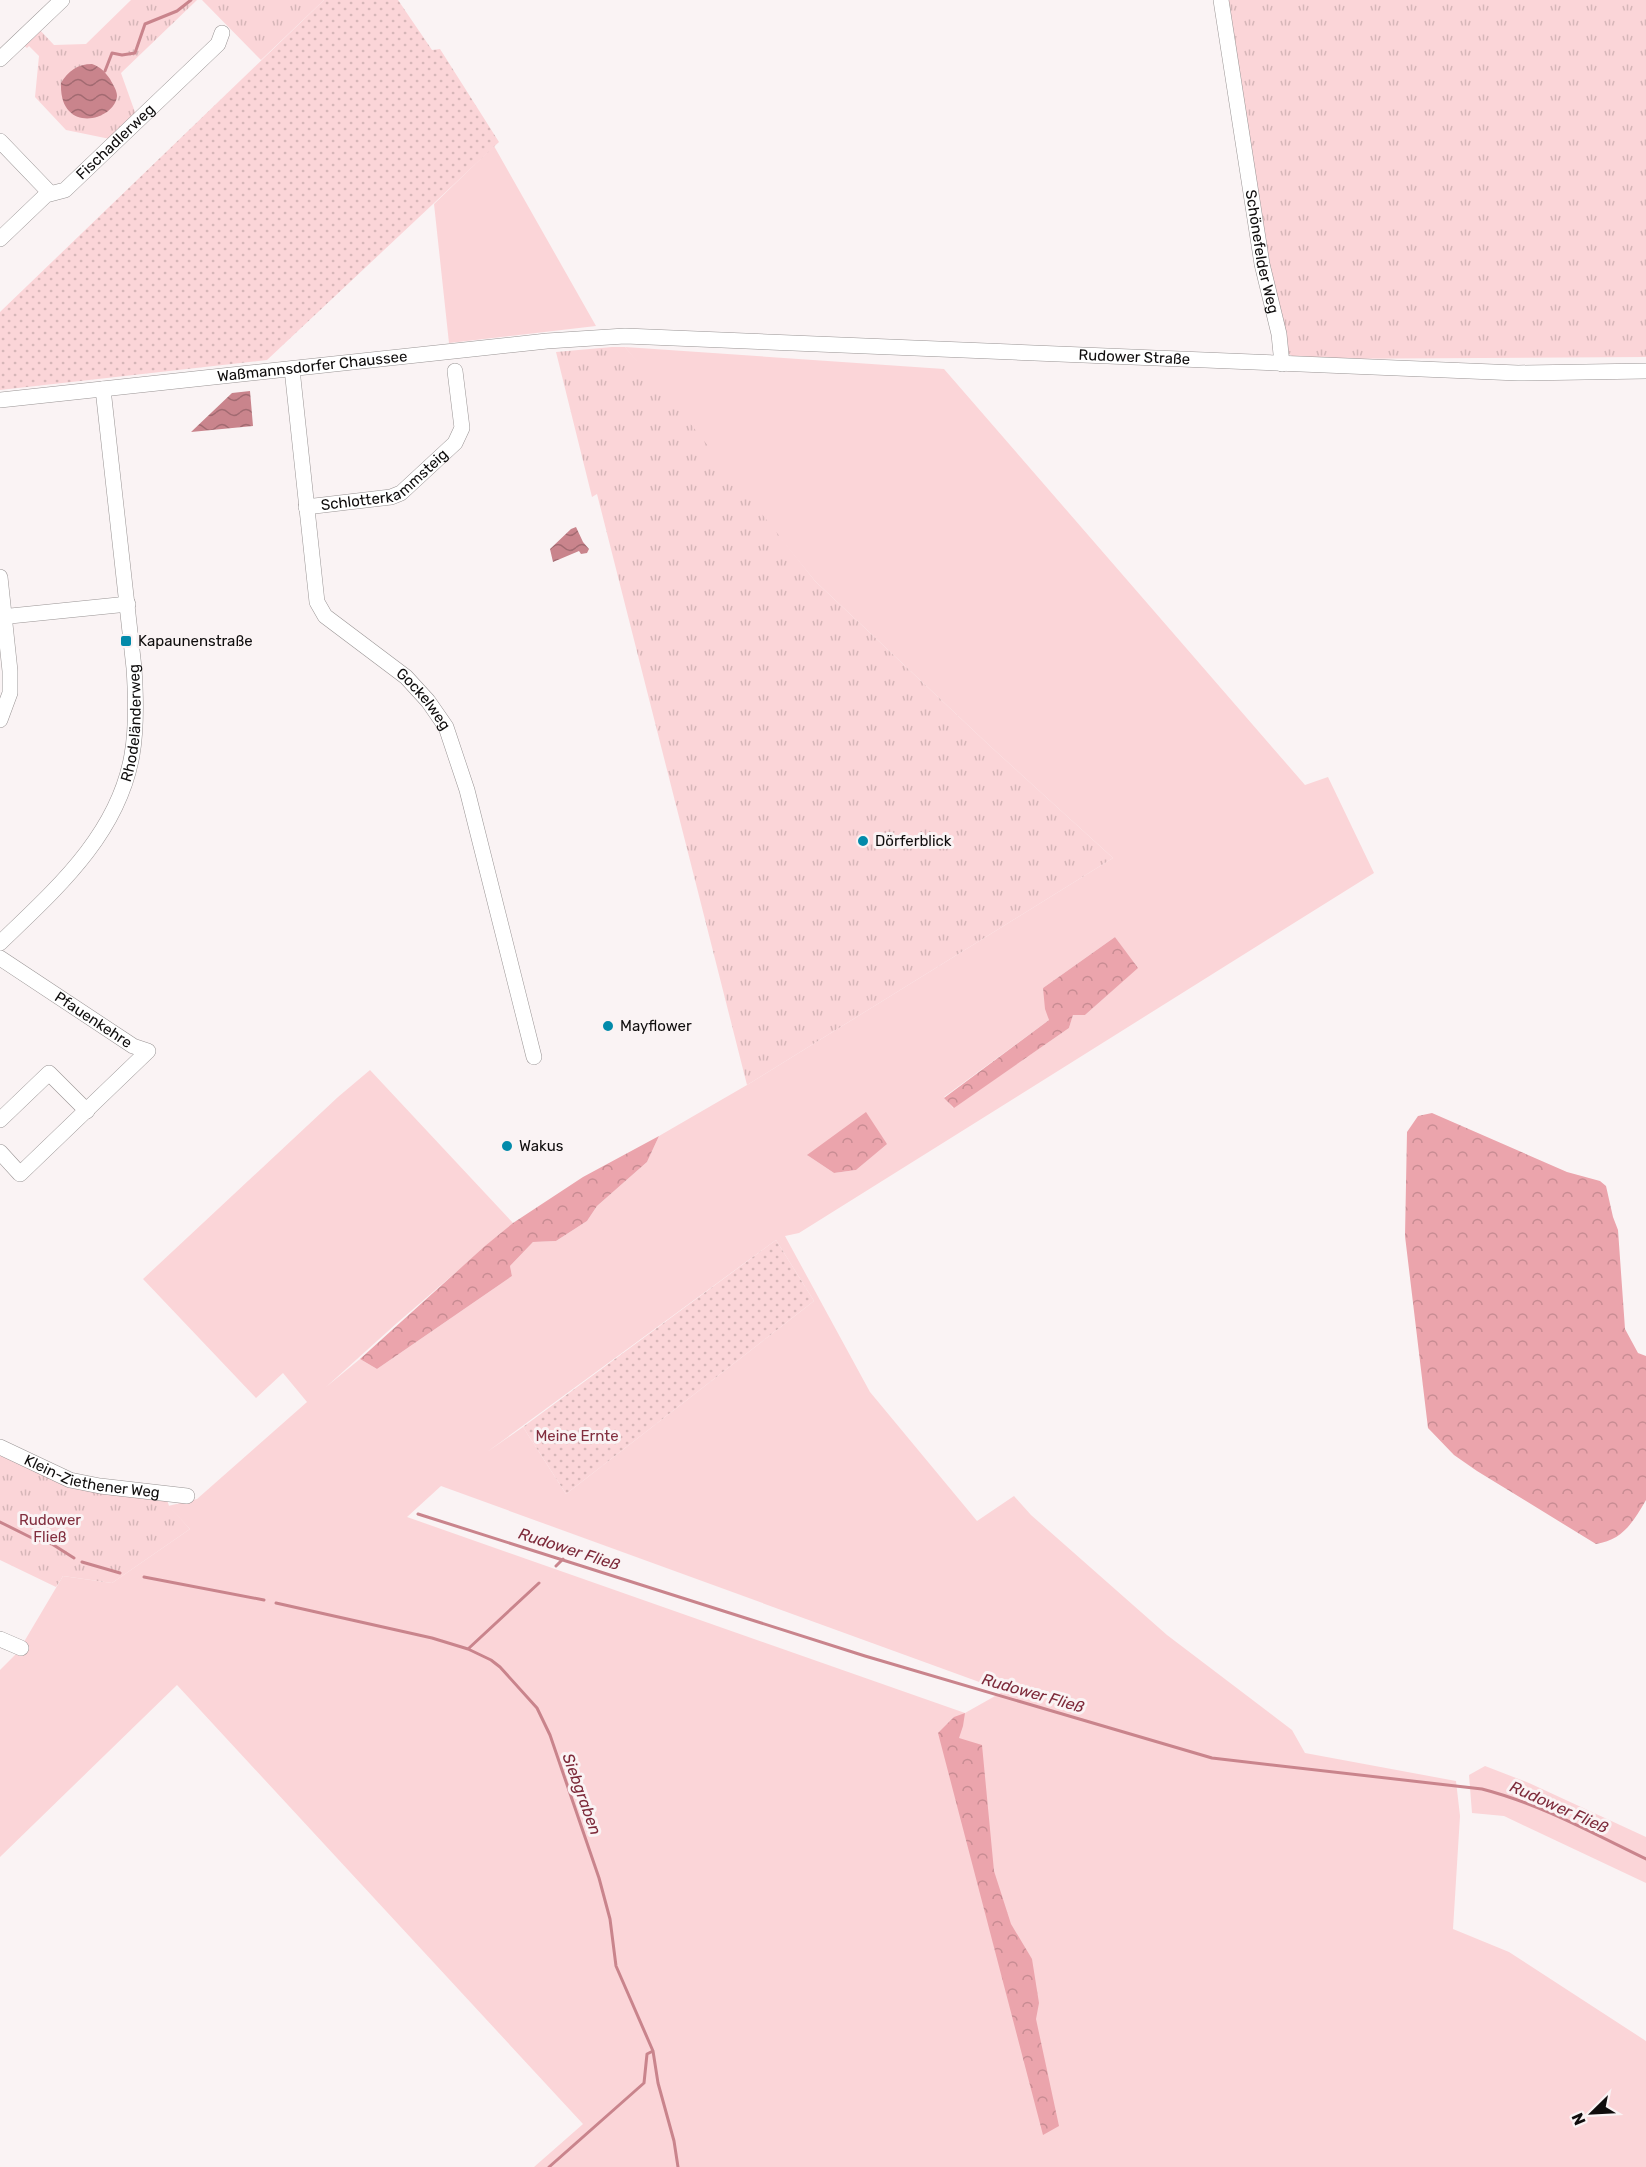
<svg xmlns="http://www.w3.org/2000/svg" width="1646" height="2167" viewBox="0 0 1646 2167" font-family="Rubik,sans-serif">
<defs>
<pattern id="forest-crowns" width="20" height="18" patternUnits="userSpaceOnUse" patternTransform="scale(1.5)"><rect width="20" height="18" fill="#eba4ac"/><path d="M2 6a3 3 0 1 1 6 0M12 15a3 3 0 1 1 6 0" fill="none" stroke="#c88c93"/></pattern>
<pattern id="park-tufts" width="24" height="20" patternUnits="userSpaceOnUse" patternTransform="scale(1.5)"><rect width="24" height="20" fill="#fbd5d8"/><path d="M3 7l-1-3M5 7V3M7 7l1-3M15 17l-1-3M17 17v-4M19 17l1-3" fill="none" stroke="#d6b6b8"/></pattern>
<pattern id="garden-dots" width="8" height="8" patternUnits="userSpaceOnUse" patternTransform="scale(1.5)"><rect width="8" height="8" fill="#fbd5d8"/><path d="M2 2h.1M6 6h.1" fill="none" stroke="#d6b6b8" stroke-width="1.8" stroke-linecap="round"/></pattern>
<pattern id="water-waves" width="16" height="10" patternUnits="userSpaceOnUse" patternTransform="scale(1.5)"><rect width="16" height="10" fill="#c9848c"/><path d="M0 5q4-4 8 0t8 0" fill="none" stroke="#a26a71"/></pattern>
</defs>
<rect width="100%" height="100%" fill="#faf3f4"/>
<path fill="#fbd5d8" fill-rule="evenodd" d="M494 146 596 326 449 343 434 204Z
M625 347 944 369 1305 785 1328 777 1374 873 799 1233 785 1236 870 1392 977 1521 1014 1496 1031 1515 1167 1635 1292 1730 1305 1753 1456 1781 1460 1816 1453 1929 1509 1952 1646 2041V2167H534L583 2124 177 1685 0 1857V1670L18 1652 63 1576 112 1583 190 1529 168 1506 197 1499 307 1402 283 1373 256 1398 143 1279 338 1097 370 1070 513 1223 397 1323 326 1387 360 1359 377 1369 512 1276 510 1266 533 1242 556 1241 587 1221 597 1206 647 1162 659 1136 747 1085 1113 858 990 746 815 581ZM1115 937 1137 968 1085 1015H1073L1069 1028 953 1108 944 1097 1049 1020 1043 988ZM887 1143 856 1170 834 1173 807 1155ZM776 1240 814 1301 566 1494 523 1427 487 1452ZM441 1486 1004 1691 965 1713 407 1517Z
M1485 1766 1529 1783 1646 1837V1883L1504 1816 1472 1813 1469 1775Z"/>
<path fill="url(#forest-crowns)" d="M1115 937 1138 968 1085 1015H1073L1069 1028 954 1108 944 1098 1049 1020 1045 1009 1043 988Z
M866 1112 887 1144 856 1170 834 1173 807 1155Z
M1432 1113 1567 1172 1600 1181 1606 1186 1613 1217 1618 1230 1625 1329 1638 1353 1646 1356V1500C1633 1522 1623 1540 1596 1544L1477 1471 1454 1455 1428 1428 1405 1236 1407 1132 1418 1116Z
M659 1136 647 1162 597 1206 587 1221 556 1241 533 1242 510 1266 512 1276 377 1369 360 1359 485 1246 513 1223 583 1177Z
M965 1713 963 1726 959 1738 982 1745 994 1871 1011 1924 1032 1959 1039 2003 1036 2019 1059 2126 1043 2135 938 1733 954 1717Z"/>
<path fill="url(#park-tufts)" d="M131 0H197L121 73 136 115 110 139 66 130 35 97 39 56 29 46 27 48 22 44 38 28 54 45 86 44Z
M202 0H324L261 60Z
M1227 0H1646V357L1297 359 1284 351Z
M612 347H625L682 413 815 581 990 746 1113 858 747 1085 597 494 592 497 556 352Z
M0 1452 51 1478 166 1496 169 1506 190 1529 112 1583 63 1576 56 1587 0 1560Z"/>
<path fill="url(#garden-dots)" d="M324 0H398L432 50 440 49 499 142 267 360 0 390V312Z
M776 1240 814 1301 566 1494 523 1427Z"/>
<path fill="url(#water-waves)" d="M92 64C101 67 105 72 110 79 113 85 117 90 117 96 115 121 59 135 61 83 68 71 78 64 92 64Z
M250 391 253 426 191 432 232 393Z
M576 527 583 542 589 549 587 553 581 554 579 551 553 562 550 549 571 529Z"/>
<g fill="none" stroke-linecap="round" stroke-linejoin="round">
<path stroke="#c9848c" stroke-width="3" d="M105 71 112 53 122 55 135 53 145 24 177 11 191 0
M418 1514 865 1656 1212 1758 1482 1789C1540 1804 1592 1833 1646 1859
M0 1522 32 1538 52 1544 74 1558
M82 1562 120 1573
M556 1566 563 1559
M144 1577 264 1600
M276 1603 432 1638 468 1649 491 1660 500 1667 537 1708 550 1735 599 1878 610 1919 616 1966 653 2051 658 2083 674 2141 678 2167
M468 1649 539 1583
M549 2167 644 2083 647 2054 653 2051"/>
<g stroke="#999494" stroke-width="16">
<g id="minor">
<path id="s1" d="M1221 0 1262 264 1279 334 1282 364"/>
<path d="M0 59 62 0"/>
<path d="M0 141 50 193"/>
<path id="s2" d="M0 239 46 195 65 190 218 44 222 33"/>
<path id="s3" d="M292 369 317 602 325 616 406 677 428 701 446 727 467 790 534 1057"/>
<path id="s4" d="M0 400 547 341 625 336 1518 373 1646 371"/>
<path id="s5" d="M306 507 391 497 401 493 455 443 462 428 455 371"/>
<path d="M0 577 10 671V693L0 720"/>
<path d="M0 617 128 604"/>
<path id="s6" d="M0 943C56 889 118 835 132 755 137 726 136 697 134 668L103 389"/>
<path id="s7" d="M0 958 133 1046 148 1051 20 1174 0 1152"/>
<path d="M0 1120 49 1073 87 1111"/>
<path id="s8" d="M0 1447 70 1480 100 1486 187 1496"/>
<path d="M0 1639 21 1648"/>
</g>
</g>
<use href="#minor" stroke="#fff" stroke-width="15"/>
</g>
<g fill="#028aaa" stroke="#faf3f4" stroke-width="2">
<rect x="120" y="635" width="12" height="12" rx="3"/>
<circle cx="863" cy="841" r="6"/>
<circle cx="608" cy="1026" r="6"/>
<circle cx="507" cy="1146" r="6"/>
</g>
<g text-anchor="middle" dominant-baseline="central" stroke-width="6" stroke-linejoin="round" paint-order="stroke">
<g font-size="15" fill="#0f0d0d" stroke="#faf3f4">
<text stroke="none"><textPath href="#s2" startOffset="153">Fischadlerweg</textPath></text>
<text stroke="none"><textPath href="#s1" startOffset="255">Schönefelder Weg</textPath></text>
<text stroke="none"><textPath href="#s4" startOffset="1138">Rudower Straße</textPath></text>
<text stroke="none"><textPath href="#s4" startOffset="314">Waßmannsdorfer Chaussee</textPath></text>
<text stroke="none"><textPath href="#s5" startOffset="86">Schlotterkammsteig</textPath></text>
<text stroke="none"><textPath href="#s3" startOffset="380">Gockelweg</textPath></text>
<text stroke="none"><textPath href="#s6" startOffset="266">Rhodeländerweg</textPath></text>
<text stroke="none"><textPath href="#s7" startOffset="112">Pfauenkehre</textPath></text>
<text stroke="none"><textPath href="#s8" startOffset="98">Klein-Ziethener Weg</textPath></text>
</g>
<g font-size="15" fill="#0f0d0d" stroke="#faf3f4" text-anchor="start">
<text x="138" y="641">Kapaunenstraße</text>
<text x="875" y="841">Dörferblick</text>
<text x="620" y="1026">Mayflower</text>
<text x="519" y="1146">Wakus</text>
</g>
<g font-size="15" fill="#812e3e" stroke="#faf3f4">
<text x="577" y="1436">Meine Ernte</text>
<text x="50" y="1520">Rudower<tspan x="50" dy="17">Fließ</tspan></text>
</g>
<g font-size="16" font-style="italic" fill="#7d2a3a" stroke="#faf3f4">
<text transform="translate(569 1549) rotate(18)">Rudower Fließ</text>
<text transform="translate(1033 1693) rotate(16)">Rudower Fließ</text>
<text transform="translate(582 1794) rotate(70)">Siebgraben</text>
<text transform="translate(1559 1807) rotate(24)">Rudower Fließ</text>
</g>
</g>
<g transform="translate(1592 2113) rotate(246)" stroke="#faf3f4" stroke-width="4.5" paint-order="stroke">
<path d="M0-4.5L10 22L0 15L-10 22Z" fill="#0f0d0d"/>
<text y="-9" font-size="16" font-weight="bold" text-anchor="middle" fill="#0f0d0d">N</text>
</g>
</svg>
